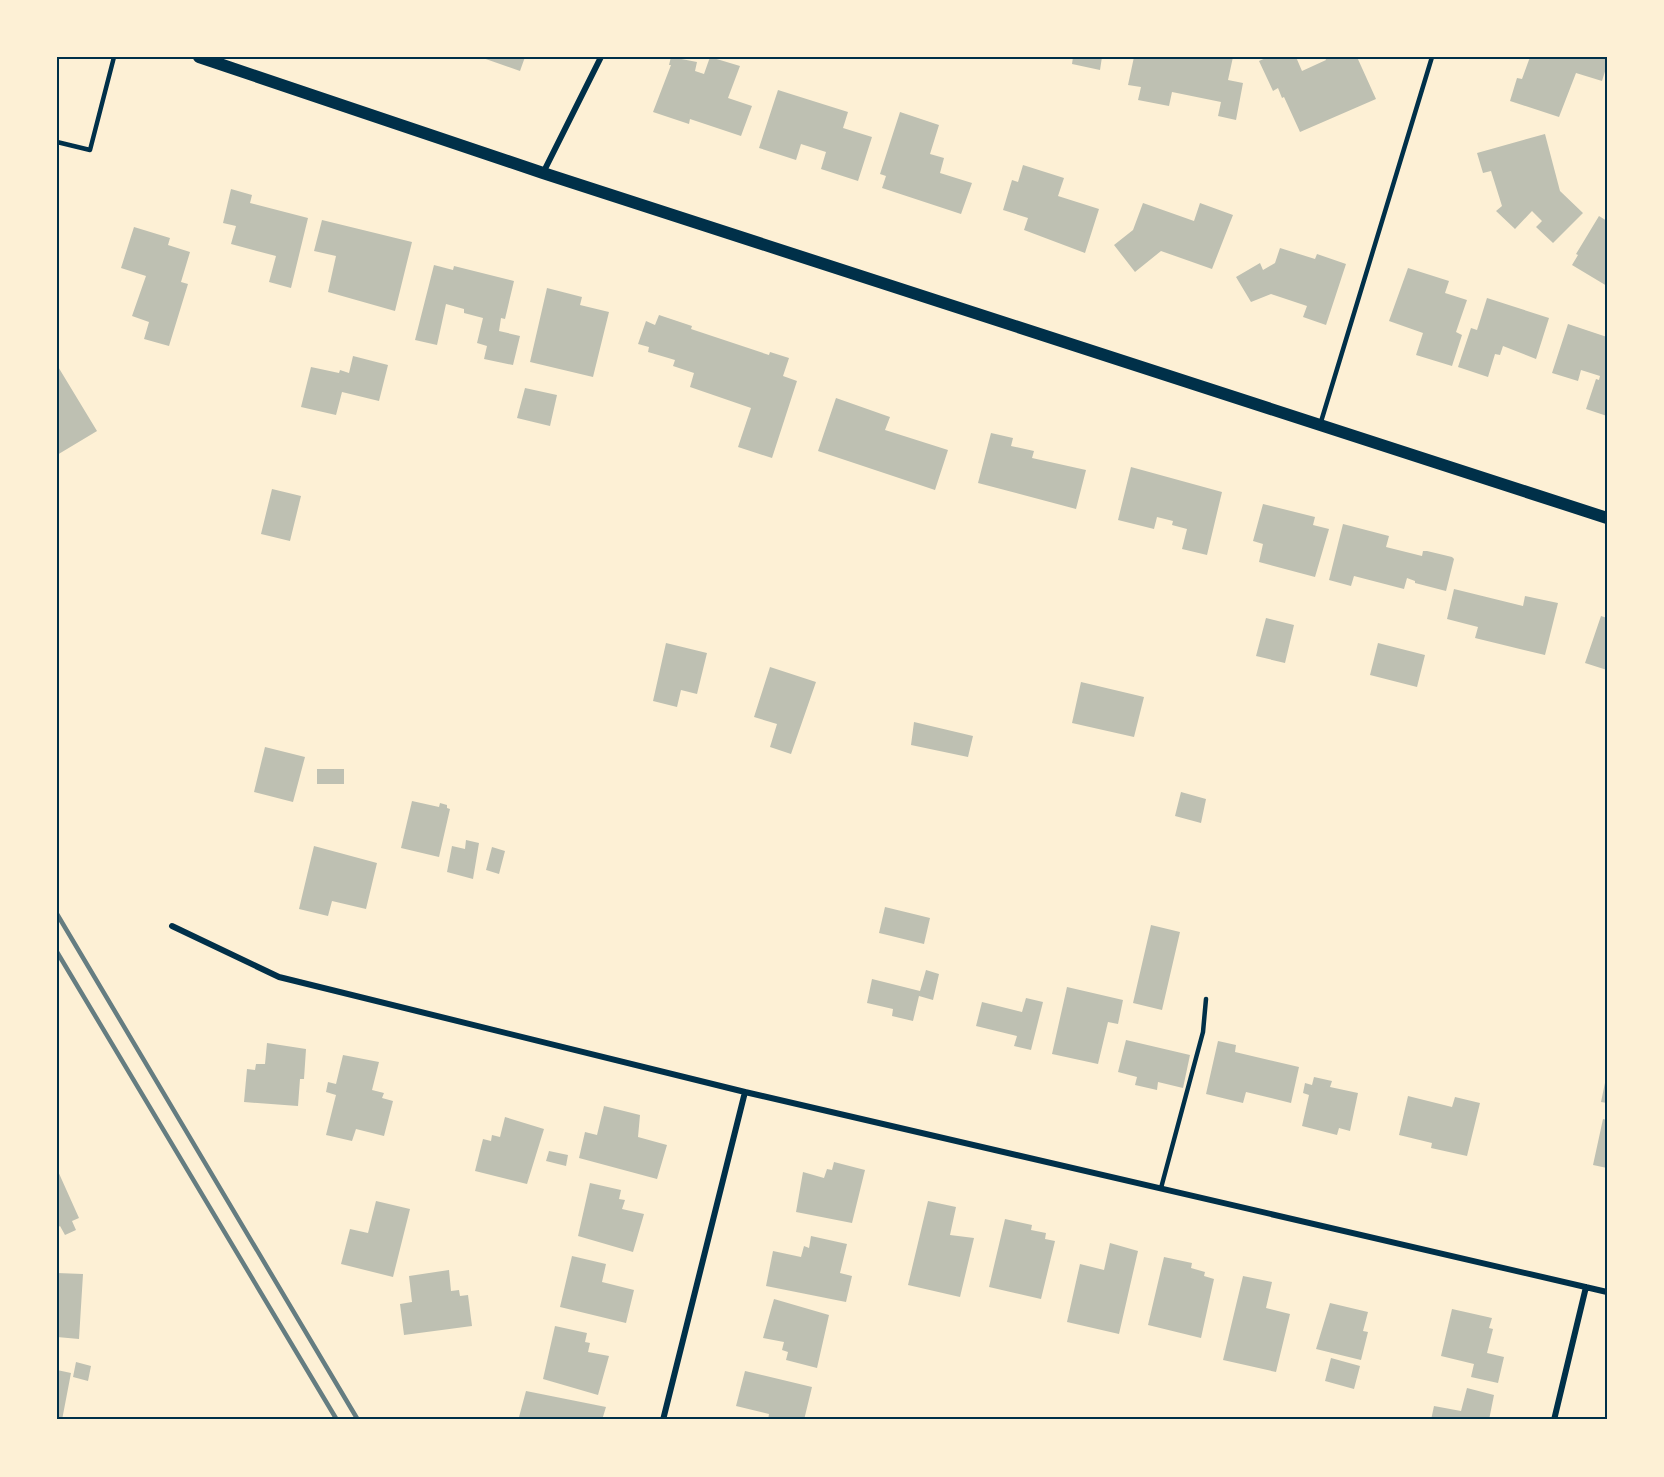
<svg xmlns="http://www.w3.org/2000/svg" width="1664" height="1477" viewBox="0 0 1664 1477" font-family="'Asap Condensed',sans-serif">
<rect width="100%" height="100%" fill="#fdf0d5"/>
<path fill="#bec0b2" d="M480 57H525L520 71Z
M671 57 697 62 695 71 704 74 710 57 740 66 728 98 752 106 741 136 690 119 689 124 653 112 671 65H669Z
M1073 57H1102L1100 70 1072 64Z
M1134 57H1233L1228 80 1243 83 1236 120 1218 116 1221 102 1172 92 1169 106 1138 100 1141 87 1128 85Z
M1268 57H1296L1302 71 1326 60 1325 57H1357L1376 99 1300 132 1284 97 1282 98 1278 88 1273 91 1259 61Z
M1530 57H1607V65L1602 81 1576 73 1559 117 1510 101 1517 78 1522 79Z
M778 90 848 112 843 128 872 137 858 181 821 169 826 152 801 144 796 160 759 148Z
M900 112 939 125 930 154 944 158 940 173 972 183 961 214 882 188 886 176 880 174Z
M1545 134 1560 191 1583 213 1553 243 1536 227 1542 221 1532 211 1515 229 1496 211 1502 206 1491 171 1483 173 1477 153Z
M1023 165 1064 178 1058 196 1099 209 1085 253 1024 230 1028 218 1003 210 1012 180 1018 182Z
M231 189 252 195 250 203 308 218 291 288 269 282 276 256 231 244 236 226 223 223Z
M1143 203 1194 221 1200 203 1233 215 1212 269 1161 251 1135 272 1114 245 1133 230Z
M1599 216 1607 221V286L1572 265 1578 255 1576 254Z
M322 220 412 242 395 311 328 292 336 256 314 251Z
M134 227 170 238 168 245 190 252 181 282 188 284 169 346 144 339 149 322 132 316 146 276 121 268Z
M1280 248 1315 259 1317 254 1346 264 1326 325 1303 317 1307 306 1271 294 1251 302 1236 277 1260 263 1263 270 1275 263Z
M434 265 453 270 454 266 514 281 505 319 501 318 499 331 520 336 513 365 484 359 487 346 477 343 483 318 464 313V309L446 304 437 345 415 340Z
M1408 268 1449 281 1445 293 1467 300 1456 332 1462 335 1452 366 1416 355 1423 333 1389 321Z
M547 288 582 297 580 305 609 312 593 377 530 362Z
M1487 298 1549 318 1536 359 1503 346 1500 355 1495 354 1488 377 1458 367 1471 328 1477 330Z
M659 315 692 326 691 329 769 355 770 352 789 358 783 376 797 381 772 458 738 447 751 408 690 387 694 373 673 366 675 360 648 352 649 347 638 344 646 321 655 325Z
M1568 324 1607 337V416L1586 409 1596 379 1599 380 1600 376 1581 370 1578 381 1552 373Z
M353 356 388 365 379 401 342 392 336 415 301 407 311 367 339 373 340 370 349 373Z
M57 365 97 431 57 455Z
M525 388 557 395 550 426 517 418Z
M836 398 890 417 885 430 948 450 935 490 818 451Z
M991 433 1013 438 1011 446 1034 451 1032 458 1086 470 1076 509 978 483Z
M1131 467 1222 492 1207 555 1182 549 1187 529 1172 525 1173 521 1157 517 1154 529 1118 520Z
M272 489 301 496 290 541 261 534Z
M1263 504 1315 517 1313 525 1329 529 1315 577 1259 562 1263 544 1253 541Z
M1343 524 1389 536 1386 547 1422 556 1423 551H1427L1452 557 1454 559 1446 591 1415 583V581L1407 578 1404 589 1354 576 1351 586 1329 580Z
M1454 589 1523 606 1525 596 1558 603 1545 655 1475 638 1478 627 1447 619Z
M1601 616 1607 618V670L1585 663Z
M1266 618 1294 625 1285 663 1256 656Z
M666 643 707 653 697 694 681 690 677 707 653 701Z
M1378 643 1425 655 1417 687 1370 675Z
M770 667 816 682 791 754 770 747 777 724 754 717Z
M1081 682 1144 697 1134 737 1072 723Z
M914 722 973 736 968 757 911 745Z
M265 747 305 757 293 802 254 792Z
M317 769H344V784H317Z
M1181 792 1206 799 1201 823 1175 816Z
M412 801 439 807 440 803 447 805V808L450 809 439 857 401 848Z
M466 840 479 843 473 879 447 872 452 846 465 849Z
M314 846 377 863 366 909 332 901 328 916 299 909Z
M492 847 505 851 499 874 486 870Z
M885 907 930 918 924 944 879 933Z
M1151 925 1180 932 1162 1010 1133 1003Z
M926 970 939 974 933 1000 919 996 913 1021 892 1016 893 1009 867 1003 872 979 920 991Z
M1067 987 1123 1000 1118 1024 1108 1022 1098 1064 1052 1054Z
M1026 998 1043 1002 1031 1050 1014 1046 1017 1036 976 1026 982 1002 1022 1012Z
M1126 1040 1190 1055 1183 1088 1158 1082 1157 1090 1135 1085 1137 1077 1118 1072Z
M1218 1041 1236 1045 1235 1052 1299 1067 1291 1103 1246 1092 1243 1103 1206 1094Z
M267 1043 306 1049 304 1079H300L298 1106 244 1102 247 1069 255 1070 256 1064H265Z
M343 1055 379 1062 372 1090 384 1093 382 1098 393 1101 384 1136 356 1129 352 1141 326 1135 336 1095 326 1092 328 1082 336 1084Z
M1314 1077 1332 1081 1330 1087 1358 1093 1350 1131 1339 1128 1337 1135 1302 1126 1309 1095 1303 1093 1305 1083 1312 1085Z
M1606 1078H1607V1103L1601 1102Z
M1408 1096 1452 1107 1455 1097 1480 1103 1467 1156 1431 1148 1432 1143 1399 1135Z
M604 1106 640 1115 638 1137 667 1145 657 1179 579 1158 585 1132 597 1135Z
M505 1117 544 1129 527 1184 475 1171 483 1139 491 1141 492 1135 500 1137Z
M1603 1119 1607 1120V1168L1593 1165Z
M549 1151 568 1155 566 1166 546 1161Z
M834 1162 865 1170 852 1223 796 1212 803 1172 824 1178 827 1169 832 1170Z
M57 1169 79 1218 72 1221 76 1230 65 1235 60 1226 57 1228Z
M590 1183 621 1190 619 1199 625 1200 622 1209 644 1214 633 1252 578 1236Z
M376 1201 410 1209 393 1277 341 1264 350 1229 368 1233Z
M928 1201 956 1207 950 1235 974 1238 960 1297 908 1285Z
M1005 1219 1032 1225 1031 1230 1046 1233 1045 1239 1055 1241 1041 1299 989 1287Z
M811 1236 847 1244 840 1273 852 1276 846 1302 766 1286 773 1251 801 1257 804 1246 809 1248Z
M1110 1243 1138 1251 1119 1334 1067 1322 1080 1264 1104 1270Z
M572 1256 606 1264 602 1282 634 1290 626 1323 560 1307Z
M1164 1257 1192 1263 1191 1268 1205 1272 1204 1276 1214 1279 1201 1338 1148 1325Z
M449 1270 451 1291 459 1290 460 1296 468 1295 472 1326 404 1335 400 1304 412 1302 409 1276Z
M57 1273 83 1274 79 1339 57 1337Z
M1243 1276 1272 1282 1266 1308 1290 1314 1276 1372 1223 1360Z
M774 1299 829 1315 817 1368 786 1360 788 1352 782 1350 784 1342 763 1338Z
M1330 1303 1368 1312 1363 1331 1368 1332 1361 1360 1316 1349Z
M1452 1309 1492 1318 1489 1328 1493 1329 1487 1353 1504 1357 1498 1383 1471 1377 1474 1364 1441 1356Z
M555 1326 587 1333 585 1342 590 1343 588 1352 609 1356 598 1395 543 1379Z
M1331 1358 1360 1366 1354 1389 1325 1381Z
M76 1362 91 1366 88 1381 73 1377Z
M57 1370 71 1373 62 1420H57Z
M745 1371 812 1387 804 1420H768L769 1414 736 1406Z
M1467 1388 1494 1395 1489 1420H1431L1434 1406 1461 1411Z
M526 1391 606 1407 602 1420H530L519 1417Z"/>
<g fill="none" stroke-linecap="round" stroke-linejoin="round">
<path stroke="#003049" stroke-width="4.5" d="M57 142 90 150 114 57
M1320 425 1432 57
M1161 1188 1203 1032 1206 999"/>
<path stroke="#003049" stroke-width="6" d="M543 173 601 57
M172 926 279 977 745 1092 1607 1292
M663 1420 745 1092
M1554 1420 1586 1287"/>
<path stroke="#003049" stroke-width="12" d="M199 57 543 173 1607 518"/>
<path stroke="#657d81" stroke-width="4.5" d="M57 914 358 1420
M57 952 337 1420"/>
</g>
<rect width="1664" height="1477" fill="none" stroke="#fdf0d5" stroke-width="117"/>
<rect x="58" y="58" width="1548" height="1360" fill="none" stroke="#003049" stroke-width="2"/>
</svg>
